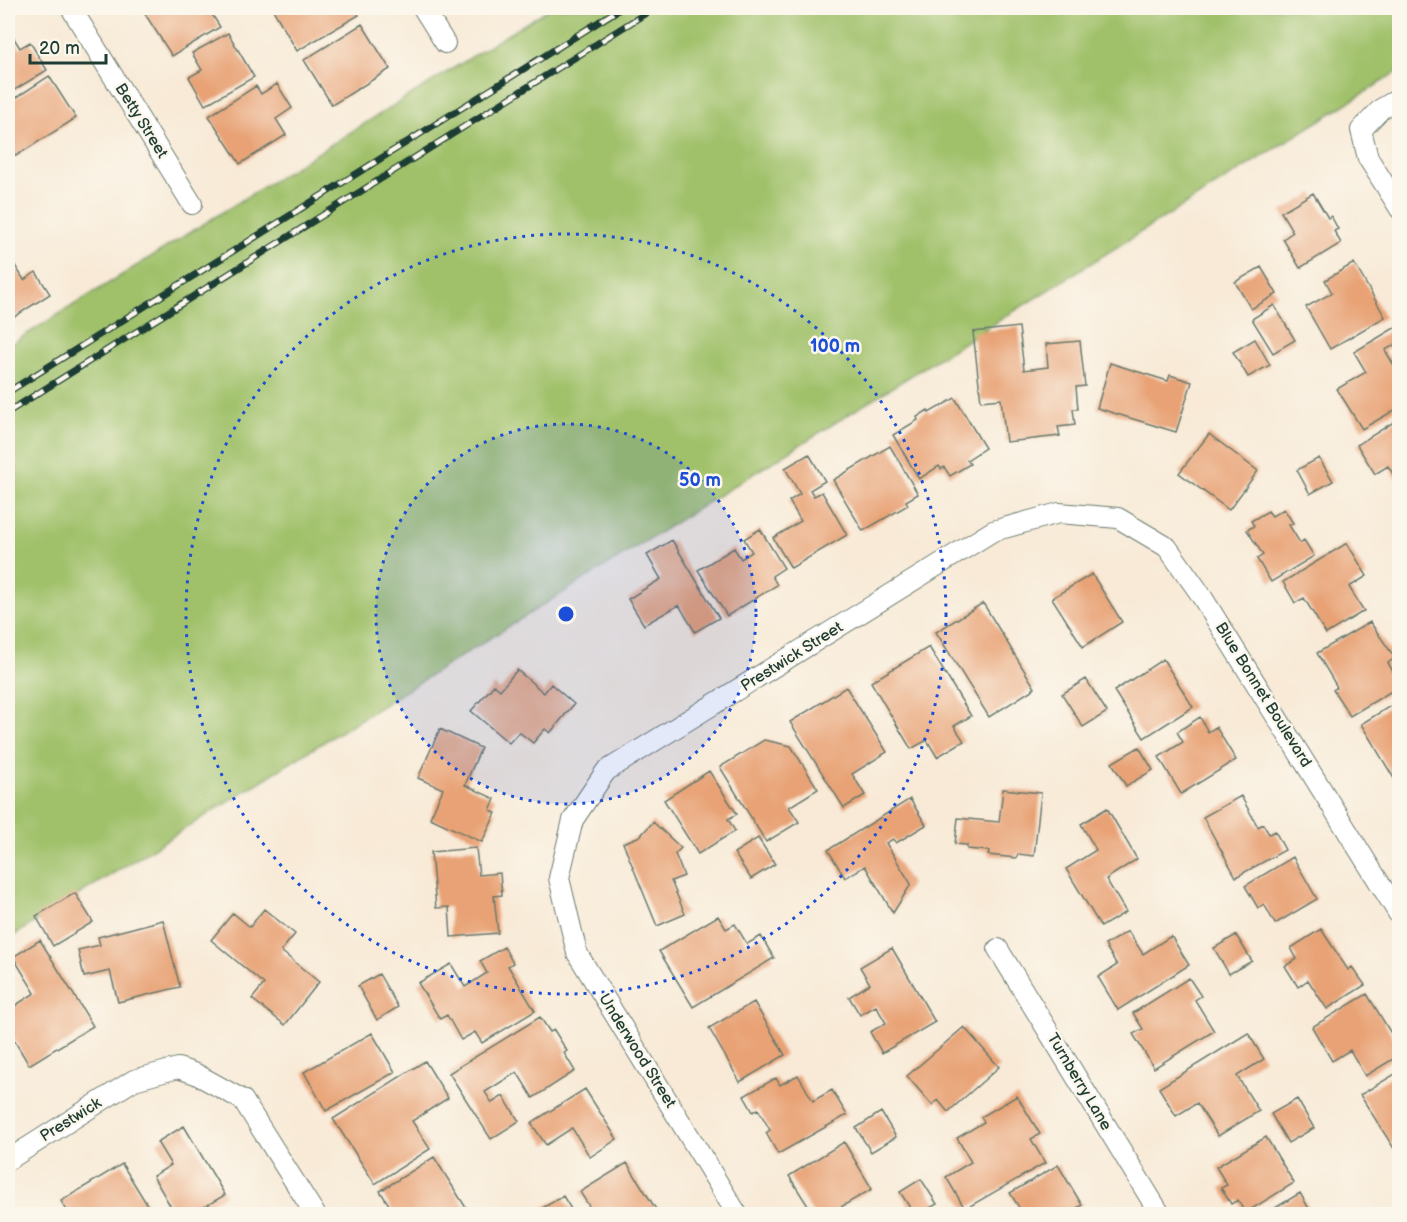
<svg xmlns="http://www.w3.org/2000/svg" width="1407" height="1222" viewBox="0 0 1407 1222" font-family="'Balsamiq Sans',sans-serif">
<rect width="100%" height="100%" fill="#fbf7ec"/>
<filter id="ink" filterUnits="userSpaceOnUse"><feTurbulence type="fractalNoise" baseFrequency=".0167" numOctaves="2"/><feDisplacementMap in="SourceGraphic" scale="12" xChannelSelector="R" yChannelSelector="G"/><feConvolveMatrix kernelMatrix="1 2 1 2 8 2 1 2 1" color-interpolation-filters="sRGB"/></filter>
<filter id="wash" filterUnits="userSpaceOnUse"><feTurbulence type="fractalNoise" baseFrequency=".008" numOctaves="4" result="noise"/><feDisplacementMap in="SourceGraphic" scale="24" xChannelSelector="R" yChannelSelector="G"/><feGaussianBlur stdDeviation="1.35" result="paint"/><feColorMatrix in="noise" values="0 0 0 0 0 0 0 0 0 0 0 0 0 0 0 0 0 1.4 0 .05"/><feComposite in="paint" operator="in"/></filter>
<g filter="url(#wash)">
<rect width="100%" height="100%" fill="#f8ead7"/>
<path fill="#a0c16a" stroke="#607f4f" stroke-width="1.5" d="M550 8H1399V71L8 939V346Z"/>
<g id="blocks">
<path fill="#e8a275" d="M156 8H208L220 27 172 56 145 14Z
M272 8H354L359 15 297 51Z
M362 24 390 69 332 105 304 60Z
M10 32 20 48 30 42 47 70 8 94V34Z
M228 33 254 77 205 105 189 77 202 70 192 53Z
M49 76 76 118 16 156 8 142V103Z
M277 84 292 108 276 119 286 135 240 164 209 116 256 86 261 94Z
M1313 193 1328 218 1331 216 1338 229 1334 231 1341 243 1300 268 1283 239 1293 232 1281 212Z
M8 254 24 280 36 272 50 294 8 321Z
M1354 263 1385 317 1330 349 1306 307 1332 293 1325 280Z
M1261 267 1277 294 1251 309 1235 282Z
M1274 305 1295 340 1273 353 1252 319Z
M1019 327 1024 370 1048 367 1046 344 1080 341 1085 386 1076 387 1078 409H1073L1075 425 1058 427 1060 436 1006 442 1001 399 981 401 973 332Z
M1396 327 1400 332V342L1385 350 1398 372 1400 371V407L1362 429 1337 389 1366 372 1354 352Z
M1255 339 1270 365 1248 377 1233 352Z
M1110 363 1168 381 1170 375 1192 382 1176 432 1097 408Z
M955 398 985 448 967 460 970 464 950 476 944 467 941 469 939 466 919 479 893 435 918 420 917 417 928 410 929 413Z
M1400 418V485L1388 466 1375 474 1357 445Z
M1209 434 1258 471 1229 510 1179 473Z
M890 446 918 494 906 501 908 505 863 531 833 480Z
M809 454 825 481 810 490 814 496 822 492 847 535 791 568 773 538 801 521 789 501 800 494 785 468Z
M1319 458 1333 481 1310 494 1297 470Z
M1284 509 1293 523 1289 525 1300 543 1304 540 1314 556 1271 582 1257 559 1263 555 1247 530 1254 526 1251 521 1268 511 1272 516Z
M760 529 784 568 772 576 777 585 727 616 698 570 734 548 741 559 752 552 744 539Z
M672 540 719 618 695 632 679 605 644 625 628 599 661 579 647 555Z
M1347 543 1367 576 1349 587 1364 611 1326 634 1304 598 1295 603 1283 582Z
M1092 574 1122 622 1083 647 1052 598Z
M983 603 1035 688 989 717 936 632Z
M1370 622 1395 658 1388 663 1400 683V686L1350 716 1333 690 1337 687 1317 653Z
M929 647 971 716 954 726 964 741 937 757 927 740 911 749 871 682Z
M1163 659 1193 707 1144 738 1114 691Z
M517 670 544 693 551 684 574 704 550 733 545 729 533 743 519 732 509 743 471 711 494 685 500 690Z
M1086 679 1107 712 1083 727 1062 694Z
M846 687 887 752 852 774 865 795 844 808 790 722Z
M1400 700V784L1398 785 1361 724Z
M1200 717 1208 732 1216 727 1236 760 1181 794 1159 757 1183 742 1177 732Z
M440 729 481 748 465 785 495 799 490 810 496 813 482 842 430 818 443 789 418 778Z
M764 740 791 746 818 789 789 807 799 822 766 842 720 767Z
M1139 747 1153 770 1126 786 1112 763Z
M709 771 737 814 728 819 735 831 698 854 664 800Z
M1003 789 1041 793 1034 856 1018 854 1016 858 988 855 989 851 967 849V845L955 844 958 818 999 822Z
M1241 796 1258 827 1263 824 1269 834 1275 831 1285 850 1236 877 1203 817Z
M910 799 926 825 896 843 893 839 886 843 911 884 893 913 865 866 845 878 828 850Z
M1107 808 1137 859 1106 879 1126 912 1101 927 1066 869 1096 850 1081 824Z
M653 822 681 848 675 854 684 876 671 881 685 914 657 926 623 843 640 836Z
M758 838 775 864 751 879 734 853Z
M476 848 479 875 500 873 502 895 494 896 498 933 451 937 449 907 436 908 431 852Z
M1293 857 1317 899 1275 924 1264 904 1258 908 1245 886Z
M75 893 93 922 53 946 36 916Z
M264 909 295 934 281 951 319 982 285 1025 252 999 264 984 211 940 233 913 250 927Z
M718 916 726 929 735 924 747 944 761 936 774 958 693 1007 659 951Z
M163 920 180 987 118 1002 110 971 84 977 78 950 100 945 98 937Z
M1321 929 1348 970 1352 967 1365 985 1327 1009 1308 980 1298 987 1285 966 1297 959 1291 948Z
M1128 931 1143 954 1171 936 1189 965 1118 1010 1098 977 1117 965 1105 945Z
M1236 935 1252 961 1229 974 1214 948Z
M40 940 93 1026 29 1065 8 1030V1010L35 993 13 957Z
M504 947 513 963 508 966 535 1011 482 1043 475 1032 461 1040 447 1015 440 1019 418 983 451 964 465 987 487 973 480 961Z
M892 948 935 1022 882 1053 870 1032 886 1023 876 1006 860 1015 849 997 870 984 860 967Z
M379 974 398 1007 377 1020 358 986Z
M1189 978 1201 996 1195 1000 1214 1031 1154 1068 1133 1034 1143 1029 1133 1013Z
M1367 994 1400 1048V1055L1365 1076 1350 1050 1332 1061 1312 1027Z
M754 1002 785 1055 740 1082 709 1028Z
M540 1017 550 1032 554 1030 567 1051 564 1053 575 1071 533 1098 517 1072 485 1092 492 1103 503 1096 519 1121 491 1139 449 1073Z
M964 1027 999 1067 948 1112 938 1100 932 1105 907 1076Z
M372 1033 395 1072 326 1111 304 1072Z
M1248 1033 1264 1059 1237 1076 1259 1111 1218 1136 1197 1103 1176 1116 1159 1088Z
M425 1061 448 1098 412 1121 430 1149 375 1184 333 1119Z
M1400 1071V1158L1360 1095Z
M798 1075 813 1101 832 1090 847 1115 778 1154 766 1133 770 1130 758 1109 753 1112 744 1096 776 1078 780 1085Z
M585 1089 617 1139 590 1157 572 1128 546 1145 531 1123Z
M1017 1096 1040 1134 1031 1139 1045 1163 965 1209 946 1177 971 1162 957 1138 984 1122 981 1117Z
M1297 1099 1314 1128 1288 1143 1271 1114Z
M881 1112 896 1137 871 1152 856 1128Z
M184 1126 225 1195 192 1214H175L153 1176 171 1165 157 1142Z
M1266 1137 1294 1183 1245 1213 1238 1200 1231 1204 1221 1188 1227 1185 1216 1167Z
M844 1142 872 1189 829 1214H813L789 1176Z
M434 1157 468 1211 462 1214H395L380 1191Z
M627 1163 659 1214H594L580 1192Z
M122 1164 148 1206 134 1214H69L61 1201Z
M1058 1165 1082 1205 1077 1208 1081 1214H1023L1010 1193Z
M921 1179 937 1204 919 1214H914L900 1192Z
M1300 1193 1311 1212 1308 1214H1265Z
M563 1196 574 1214H535L534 1213Z"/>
</g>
</g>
<g filter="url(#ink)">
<use href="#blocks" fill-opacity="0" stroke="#6b7a6d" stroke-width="1.5"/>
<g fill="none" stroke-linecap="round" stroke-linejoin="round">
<g stroke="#6b7a6d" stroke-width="22">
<path id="minor" d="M71 8 192 204
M423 8 445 43
M1400 98 1381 109 1361 130 1368 158 1400 209
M998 949 1160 1214
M8 1160 134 1080 178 1068 196 1074 243 1100 315 1214
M737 1214 577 953 559 878 573 820 606 771 993 531 1059 513 1118 518 1167 547 1199 592 1400 916"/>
</g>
<use href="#minor" stroke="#fff" stroke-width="20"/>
<g stroke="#1f3d34" stroke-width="7">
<path id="rail" d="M8 392 621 8
M8 412 654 8"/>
</g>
<use href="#rail" stroke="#fbf7ec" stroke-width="4.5" stroke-dasharray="14" stroke-linecap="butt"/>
</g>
</g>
<circle cx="566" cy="614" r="190" fill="#1d4ed8" fill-opacity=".12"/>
<g fill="none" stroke="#1d4ed8" stroke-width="3" stroke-dasharray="3 6">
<circle cx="566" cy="614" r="190"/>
<circle cx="566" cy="614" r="380"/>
</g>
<g text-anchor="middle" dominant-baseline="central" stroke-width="5" stroke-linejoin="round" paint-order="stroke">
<g font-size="16" fill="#1f3d34" stroke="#fbf7ec">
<text transform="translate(141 121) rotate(58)">Betty Street</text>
<text transform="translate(792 657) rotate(-32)">Prestwick Street</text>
<text transform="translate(1263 695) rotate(58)">Blue Bonnet Boulevard</text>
<text transform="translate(637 1051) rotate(58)">Underwood Street</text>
<text transform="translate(1079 1082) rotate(59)">Turnberry Lane</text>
<text transform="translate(71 1120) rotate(-32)">Prestwick</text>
</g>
</g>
<circle cx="566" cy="614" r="9" fill="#1d4ed8" stroke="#fbf7ec" stroke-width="3"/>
<g font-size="18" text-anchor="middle" font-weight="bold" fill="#1d4ed8" stroke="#fbf7ec" stroke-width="5" stroke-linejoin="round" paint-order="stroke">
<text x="835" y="352">100 m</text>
<text x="700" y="486">50 m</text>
</g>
<rect width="1407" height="1222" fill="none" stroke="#fbf7ec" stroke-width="30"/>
<path d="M30 54v9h76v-9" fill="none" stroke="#1f3d34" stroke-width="3"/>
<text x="39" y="54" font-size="18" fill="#1f3d34" stroke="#fbf7ec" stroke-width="4.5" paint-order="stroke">20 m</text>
</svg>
